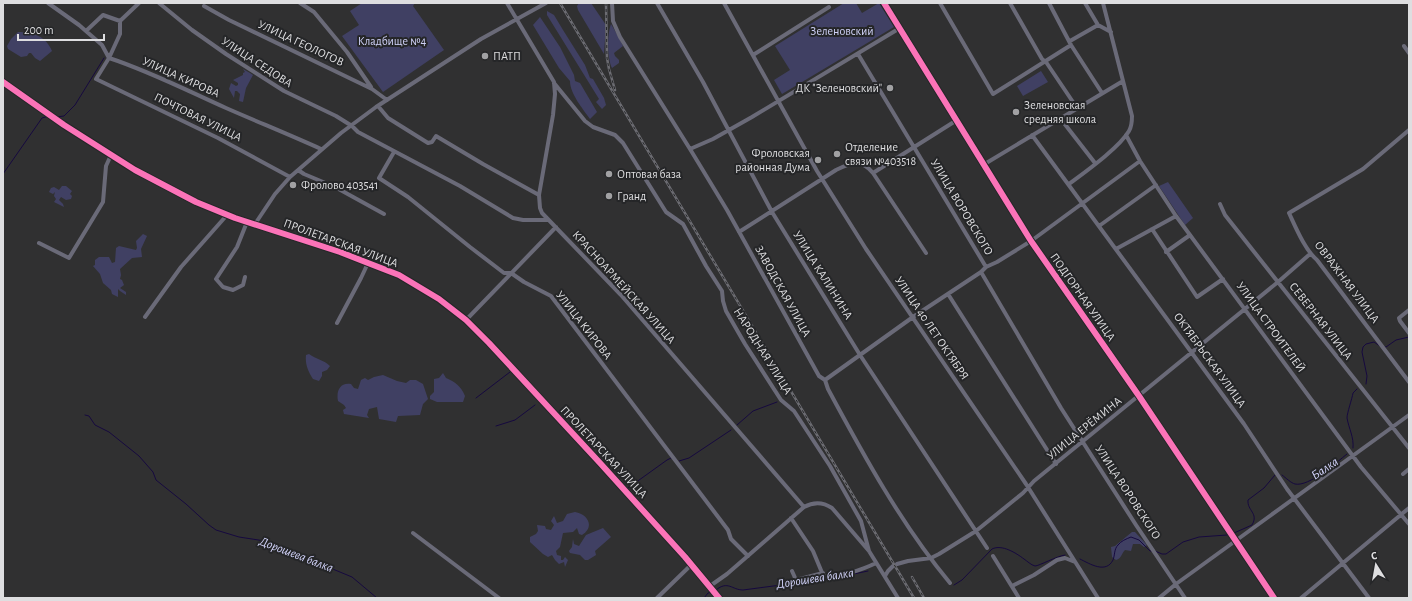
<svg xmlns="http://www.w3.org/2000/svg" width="1412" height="601" viewBox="0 0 1412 601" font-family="'Alegreya Sans',sans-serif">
<rect width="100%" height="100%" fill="#303031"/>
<path fill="#404063" d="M362 3H415L413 6 444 50 383 92 342 36 359 25 350 11Z
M579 3H591L606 25 604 54 578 10 577 6Z
M844 3H856L862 13 879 3 894 27 782 94 774 80 790 70 775 46Z
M547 11 554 15 563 30 585 65 590 78 593 79 604 98 606 105 602 109 596 102 599 99 547 15Z
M540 17 560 47 574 75 575 81 580 83 597 112 590 119C583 109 570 94 570 81L559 68 533 25Z
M611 24C616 32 619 38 623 46L614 53 615 56 619 60V63L612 68C607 58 607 35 611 24Z
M18 32C33 32 46 36 52 51L40 61 35 58 31 53H29L27 56 21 57 8 49 7 46 11 39Z
M243 69 250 73 253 75 246 88 243 102 239 101 240 94 237 91H235L234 98 229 89 231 83 236 86 238 85V83L233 80 243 75V73L245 72Z
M1041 71 1048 82 1023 96 1017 86Z
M1168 182 1193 218 1185 225 1159 186Z
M62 186H66L72 191 70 194 72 196 71 199 66 200 61 197 59 200 63 204 64 207 54 202 56 199 54 196 55 192 53 194 49 192 51 188 54 187 59 190Z
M143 234 147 236 141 249 142 257 132 258 120 269 121 275 120 279 122 280 124 285 120 288 126 292V295L120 291 118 289V297L112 294 111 290 103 283 100 274 93 266 95 265V260L99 257H109L112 263 115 262 116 248 119 246 136 250 137 248 136 241Z
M309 354C316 359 324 360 330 366L327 370 322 372V376L319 381 313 379C308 371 305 364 306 355Z
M443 373 446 378C455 382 461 386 465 396L463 402H437L430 399V396L434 392V379L439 378Z
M383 375 397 381 406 383 410 380H416L423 384 428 399 423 404 420 415 398 416 396 422 379 419 377 407 369 409 367 415 369 418 344 414 343 410 346 408 344 405 338 401C336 391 340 382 351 384L354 388 358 389 361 380 365 378 368 380 374 377Z
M575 512C588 514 595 527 582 535L579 534 577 528 573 532 563 533 560 547 556 551 557 555 561 556V560H563L565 557 568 560 565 567 564 562 559 564 555 560 552 555 548 557 543 554 530 542V537L536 534 538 531 537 525 545 526 546 529 551 530 554 525 551 521 554 516 557 523 563 521 567 514Z
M603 528 611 537 595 551 596 555 588 560H585L580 555 570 553 569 551 572 547 573 539 574 544 579 546 586 535Z
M1132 532H1135L1147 545 1144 547 1140 544H1133L1131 551 1125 550C1121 554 1122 558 1116 560L1112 557 1111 547 1115 546Z"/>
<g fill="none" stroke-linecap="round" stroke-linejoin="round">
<path stroke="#16093f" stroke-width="1" d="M56 117 64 116 75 105 104 58
M3 174 42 118 49 116
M1384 347H1386L1396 340 1409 337
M1366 384 1367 376 1362 352 1363 347 1366 344 1374 342 1380 346
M476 398 510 372
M85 415 89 416 95 425 109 432 139 456 153 472 156 480 186 504 209 525 216 530 239 537 265 541 352 577 377 598
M737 425 753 411 777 402
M496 426 515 420 535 405
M1353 448C1354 437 1349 429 1347 418 1347 413 1352 399 1353 393L1357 389
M679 461 689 458 731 430
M1282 475C1286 478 1291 483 1295 484 1309 487 1337 462 1347 454
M628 488 667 460 671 458
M1234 533 1252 525C1259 513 1247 511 1248 500L1264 488 1275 475
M1155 551 1162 554H1166L1183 542 1199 537 1227 535
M1080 559C1090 564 1106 574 1113 560 1115 555 1114 549 1118 545 1121 541 1126 539 1131 537L1139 540 1150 551H1152
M849 575 868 571
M954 585 962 580 992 549C1002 544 1016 553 1024 559 1027 561 1031 565 1035 566 1039 566 1057 556 1065 555
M716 590C728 580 732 590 743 590L834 578
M704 598 708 593 712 592"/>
<path stroke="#6a6a78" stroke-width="4" d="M48 3 79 25 102 45 109 58C149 71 188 91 226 108 258 122 290 135 321 149
M159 3 192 30 226 54 284 91 336 116 352 126 358 132 460 186 513 218 523 220H548
M300 3 314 12 347 52 371 87
M507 3 554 82 555 94 553 115 539 195 540 208 542 213 621 295 804 507
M612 3 613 21 620 37 690 149 727 210 819 376 825 380 828 389C864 456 901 524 950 583
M657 3 703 82 772 212 860 355 987 548
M724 3 817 171 866 249 1026 484 1098 598
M884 3 1031 241 1139 396 1274 598
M940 3 993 94 1071 45
M1010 3 1042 59 1046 62 1077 108
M1049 3 1071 45 1102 93
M1085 3 1098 25 1111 32
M204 6 229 20 372 89 387 100
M120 21V34L109 58 96 79 218 138 290 177
M86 31 103 15 120 21 139 3
M1070 41 1098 25
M1404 46 1409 53
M858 54 986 267
M753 55 829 7
M3 82 64 125 135 170 196 202 235 218 340 252 368 263 399 275 439 299 466 320 489 343 600 463 685 557 719 598
M554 83 585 121 593 127 615 135 623 143 666 212 683 224 706 266 722 291 723 301 726 311 745 344 781 400 794 411 830 466 861 521 869 551
M378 106 388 118 428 143 432 142 436 136 483 164 539 195
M1060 118 1095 163
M1409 130 1363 169 1289 213C1296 228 1305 250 1317 260L1409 382
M1032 135 1244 424 1287 489 1369 598
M1126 135 1140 161 1176 216 1361 467 1409 524
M690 149 713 139 752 117 900 28
M394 152 379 178 408 197 470 247 504 273H511L524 282 551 296 728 530 731 539 748 556
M983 165 1123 81
M298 170 304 174 335 187 384 214
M873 173 957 120
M1069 184C1085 172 1119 148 1129 131 1132 126 1132 121 1132 116L1103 3
M1220 204 1225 215 1409 448
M255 224 275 194 290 177 341 133 376 107 481 39 546 3
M1099 226 1156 185
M1152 229 1197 297 1223 279
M739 232 836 170C850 163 861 158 873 173L926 253
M39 243 69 258 103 202 106 166 111 155
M1116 249 1176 216
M1166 252 1190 235
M981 272 1061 408 1136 525 1185 598
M245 277 243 285 233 290 223 287 216 279 237 247 247 222
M948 294 1056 464
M1409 310 1399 318 1400 321 1409 333
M145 317 181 267 227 215
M466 320 556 227
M337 323 361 278 368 263
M825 380 913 317 981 272 986 267 997 262 1031 241 1140 161
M1403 474 1409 469
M791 518 813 551 823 575C835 580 866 568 876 563
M413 533 499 598
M993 556 1019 598
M897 564 908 561 931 558 939 554 976 531 1023 493 1034 481 1278 282 1310 254
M792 571 796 580 823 573
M885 576 888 571 893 566
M710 586 727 574 804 507C813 502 823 502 832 508L869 551 898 598
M1012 586 1034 575 1057 560 1065 558 1075 562
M657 598 691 565
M1159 598 1176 584 1409 415
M1301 598 1409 508"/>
<g stroke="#6c6c72" stroke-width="2.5">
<path id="rail" d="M560 3 914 598
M606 3 607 58 609 69 615 90
M912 577 924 598"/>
</g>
<use href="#rail" stroke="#252628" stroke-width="1" stroke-dasharray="3" stroke-linecap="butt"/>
<g stroke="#252628" stroke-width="8">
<path id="cycleway" d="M884 3 1031 241 1139 396 1274 598
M3 82 64 125 135 170 196 202 235 218 340 252 368 263 399 275 439 299 466 320 489 343 600 463 685 557 719 598"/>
</g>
<use href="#cycleway" stroke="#fb73b8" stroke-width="6"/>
</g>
<g fill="#a1a1a3" stroke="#252628" stroke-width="1.5">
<circle cx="485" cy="56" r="4"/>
<circle cx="890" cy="88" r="4"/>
<circle cx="1016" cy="112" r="4"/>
<circle cx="837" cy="154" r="4"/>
<circle cx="818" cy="160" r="4"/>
<circle cx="609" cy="174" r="4"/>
<circle cx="293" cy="185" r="4"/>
<circle cx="609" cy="196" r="4"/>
</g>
<g text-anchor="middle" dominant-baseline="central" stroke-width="4" stroke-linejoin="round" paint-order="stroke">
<g font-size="12" fill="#cfd1f7" stroke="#252628">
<text x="842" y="31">Зеленовский</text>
<text x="392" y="41">Кладбище №4</text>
</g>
<g font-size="12" fill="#dedee0" stroke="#252628">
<text transform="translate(301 43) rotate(25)">УЛИЦА ГЕОЛОГОВ</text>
<text transform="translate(257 62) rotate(33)">УЛИЦА СЕДОВА</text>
<text transform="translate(181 77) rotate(24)">УЛИЦА КИРОВА</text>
<text transform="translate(198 117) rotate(26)">ПОЧТОВАЯ УЛИЦА</text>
<text transform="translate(962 207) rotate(59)">УЛИЦА ВОРОВСКОГО</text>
<text transform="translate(341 243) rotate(20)">ПРОЛЕТАРСКАЯ УЛИЦА</text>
<text transform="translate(823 275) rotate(58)">УЛИЦА КАЛИНИНА</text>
<text transform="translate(1347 282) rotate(53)">ОВРАЖНАЯ УЛИЦА</text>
<text transform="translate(624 287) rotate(48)">КРАСНОАРМЕЙСКАЯ УЛИЦА</text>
<text transform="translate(783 291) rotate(61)">ЗАВОДСКАЯ УЛИЦА</text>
<text transform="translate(1083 297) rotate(55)">ПОДГОРНАЯ УЛИЦА</text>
<text transform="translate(1321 321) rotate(52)">СЕВЕРНАЯ УЛИЦА</text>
<text transform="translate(584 325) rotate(52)">УЛИЦА КИРОВА</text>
<text transform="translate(1271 327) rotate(54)">УЛИЦА СТРОИТЕЛЕЙ</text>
<text transform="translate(932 328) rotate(56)">УЛИЦА 40 ЛЕТ ОКТЯБРЯ</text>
<text transform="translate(763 351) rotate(58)">НАРОДНАЯ УЛИЦА</text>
<text transform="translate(1210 360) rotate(54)">ОКТЯБРЬСКАЯ УЛИЦА</text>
<text transform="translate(1084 428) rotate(-39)">УЛИЦА ЕРЁМИНА</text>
<text transform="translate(604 452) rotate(47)">ПРОЛЕТАРСКАЯ УЛИЦА</text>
<text transform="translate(1128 492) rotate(57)">УЛИЦА ВОРОВСКОГО</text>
</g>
<g font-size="12" fill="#dedee0" stroke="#252628" text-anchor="start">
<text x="493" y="56">ПАТП</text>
<text x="882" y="88" text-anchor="end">ДК "Зеленовский"</text>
<text x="1024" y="105">Зеленовская<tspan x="1024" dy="14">средняя школа</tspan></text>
<text x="845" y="147">Отделение<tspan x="845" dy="14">связи №403518</tspan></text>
<text x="810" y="153" text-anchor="end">Фроловская<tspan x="810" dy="14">районная Дума</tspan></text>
<text x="617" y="174">Оптовая база</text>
<text x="301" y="185">Фролово 403541</text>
<text x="617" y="196">Гранд</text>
</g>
<g font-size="13" font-style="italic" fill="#d2d3fa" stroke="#252628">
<text transform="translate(1325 469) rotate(-34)">Балка</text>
<text transform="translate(296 555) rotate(21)">Дорошева балка</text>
<text transform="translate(815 579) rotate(-9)">Дорошева балка</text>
</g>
</g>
<rect width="1412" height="601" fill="none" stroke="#dedee0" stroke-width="8"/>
<g transform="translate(1376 565) rotate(349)" stroke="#252628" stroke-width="3" paint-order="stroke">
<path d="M0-3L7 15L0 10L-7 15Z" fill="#dedee0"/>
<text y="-6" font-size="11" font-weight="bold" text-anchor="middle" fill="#dedee0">С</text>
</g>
<path d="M18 34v6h86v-6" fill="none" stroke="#dedee0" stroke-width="2"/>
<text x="24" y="34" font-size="12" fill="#dedee0" stroke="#252628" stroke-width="3" paint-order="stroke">200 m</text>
</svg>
